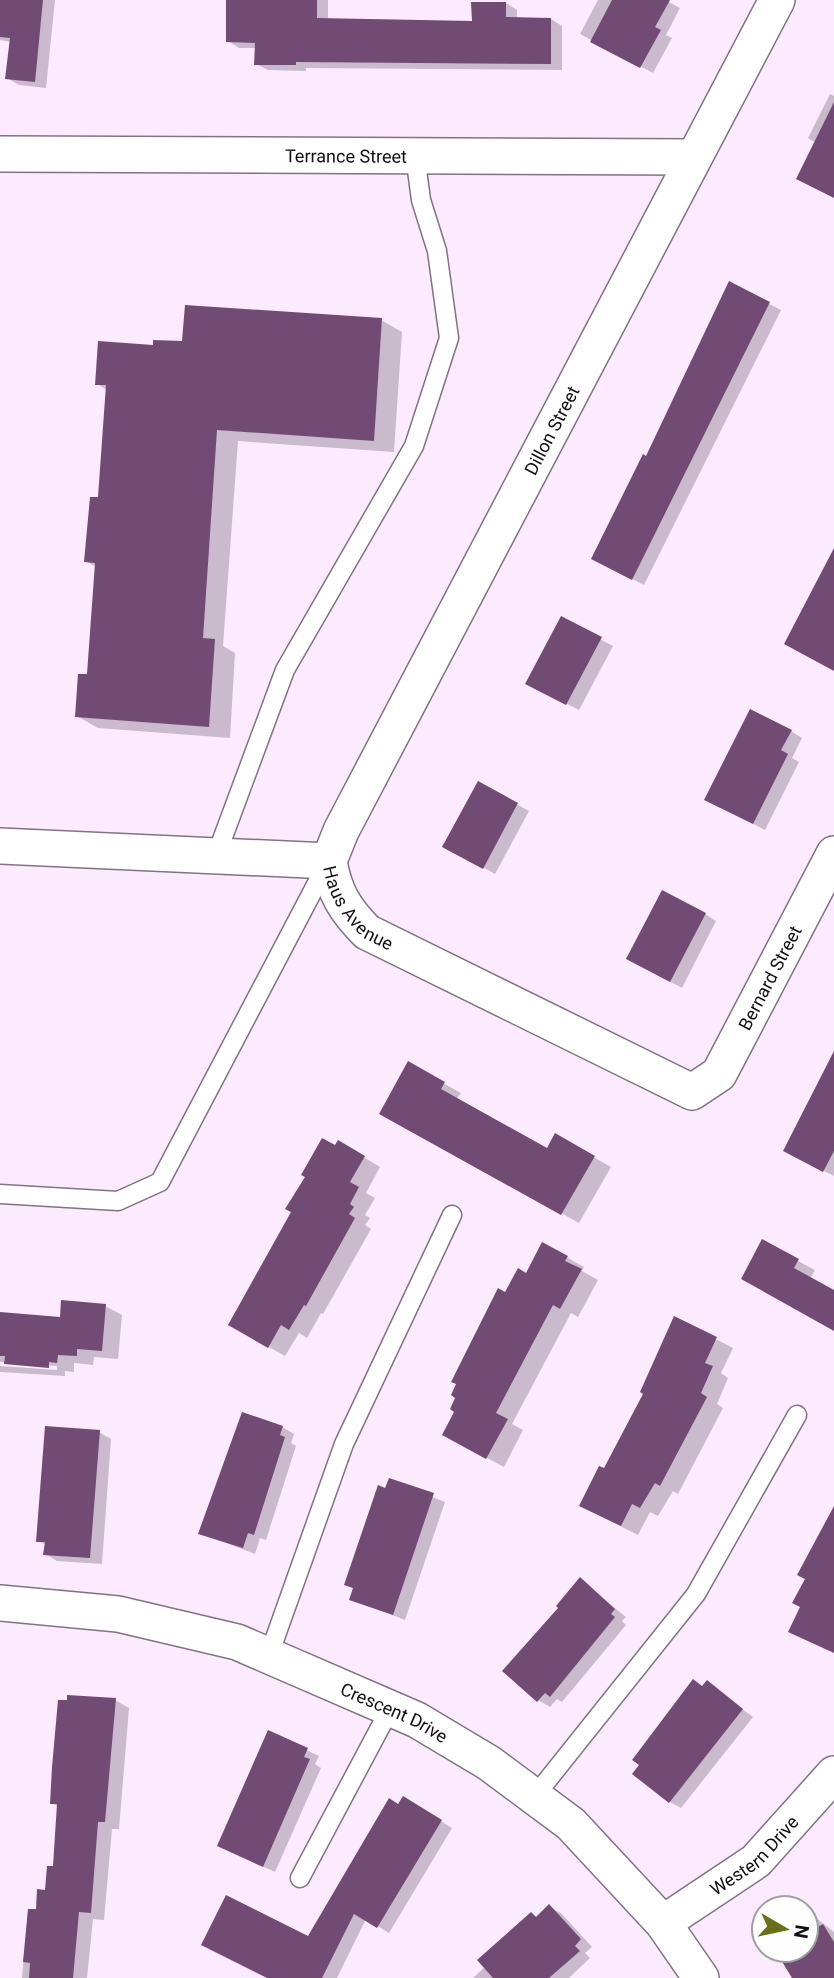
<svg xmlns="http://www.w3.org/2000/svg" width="834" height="1978" viewBox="0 0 834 1978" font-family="Roboto,sans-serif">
<rect width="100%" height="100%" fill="#fceafe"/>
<path fill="#0003" d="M0 0H55L46 88 19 85 7 78 11 42 0 40Z
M228 0H328V20L473 23 506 3 517 10V19H551L562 26V70L306 68V71L268 70 256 64 257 48H239L228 41Z
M598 0H665L680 8 666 35 672 38 653 73 580 34Z
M830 94 834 96V198L816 143 808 138Z
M730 284 781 310 644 585 605 565Z
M381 320 402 332 394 452 238 441 223 646 235 653 230 738 98 728 77 716 89 676 96 567 86 561 100 499 107 390 97 384 155 347Z
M562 619 613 646 579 710 539 690Z
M791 731 802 738 792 758 799 762 765 830 718 806Z
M478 783 529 811 495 874 445 846Z
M705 914 716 921 682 988 639 965Z
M834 1055V1176L797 1157Z
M408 1064 461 1093 456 1100 547 1151 556 1136 611 1167 579 1223 381 1113Z
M339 1142 380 1167 366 1193 375 1198 365 1215 370 1218 365 1225 371 1229 323 1314 321 1313 307 1338 299 1333 285 1356 230 1325Z
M762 1242 815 1270 810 1279 834 1292V1329Z
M543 1244 584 1267 582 1271 598 1280 578 1317 571 1313 512 1424 523 1430 504 1467 445 1435 506 1295 527 1275Z
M105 1306 122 1315 118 1359 94 1357 93 1365 74 1363V1372L65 1371V1376L0 1372V1366L57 1370V1366L0 1362V1314L61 1319Z
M675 1318 733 1348 721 1373 728 1378 717 1404 723 1408 678 1494 673 1491 658 1516 650 1512 638 1535 598 1515 604 1470 646 1393Z
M282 1427 294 1434 291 1443 296 1446 266 1540 260 1538 255 1554 200 1533Z
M99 1432 111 1439 102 1564 57 1561 45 1554 46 1545 38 1541Z
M390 1480 445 1502 405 1620 351 1599 354 1589 346 1584Z
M580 1580 626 1617 622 1621 626 1625 562 1702 557 1699 550 1707 538 1700 561 1608Z
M707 1683 753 1717 681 1808 670 1802Z
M115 1700 129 1708 119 1829H112L104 1920 93 1919 87 1978H22L28 1911H37L55 1868 59 1807 52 1803Z
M269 1733 319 1756 315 1764 321 1768 275 1872 231 1852Z
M403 1798 452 1828 389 1933 366 1919 337 1978H269L308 1938Z
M549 1907 561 1913 592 1947 585 1953 590 1958 569 1978H473Z
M806 1910 834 1932V1978H804L777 1950H806Z"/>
<path fill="#724b75" d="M0 0H43L35 82 5 79 10 38 0 37Z
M226 0H317V18L472 21 471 2H506V17L551 18V64L296 62V65H254L255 43 226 42Z
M612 0H670L655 27 661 30 640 68 590 42Z
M834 102V198L796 179Z
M729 281 770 302 632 580 591 559 643 454 646 456Z
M185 305 382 318 374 441 217 430 203 638 215 639 209 727 75 717 78 674H87L95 563 84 562 90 497H98L106 385H95L98 341 153 345V340L182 341Z
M834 548V671L784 644Z
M561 616 602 637 566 705 525 684Z
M750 709 792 730 781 750 788 754 753 824 704 800Z
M478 781 518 803 483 869 442 847Z
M662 890 706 913 670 982 626 959Z
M834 1051V1151L823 1172 783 1151Z
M408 1061 445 1082 441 1089 547 1148 555 1133 595 1156 561 1215 379 1114Z
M322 1138 335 1145 338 1140 365 1156 350 1182 359 1187 350 1204 354 1207 349 1214 355 1218 306 1306 304 1305 289 1330 281 1325 268 1348 228 1325 291 1212 285 1209 305 1177 301 1175Z
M762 1239 799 1259 794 1268 834 1290V1331L741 1279Z
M542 1242 568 1256 565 1261 582 1269 560 1309 553 1305 496 1413 508 1419 486 1459 442 1435 454 1412 450 1409 455 1398 451 1395 456 1384 451 1382 498 1288 505 1292 518 1268 526 1273Z
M61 1300 106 1304 102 1351 77 1349V1356L58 1355 57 1363 49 1362V1368L4 1364 5 1356H0V1312L60 1317Z
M674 1316 717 1337 705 1363 713 1366 701 1393 707 1397 660 1486 655 1483 640 1508 632 1504 621 1526 579 1506 599 1466 604 1468 643 1394 640 1392Z
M242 1412 283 1426 280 1435 285 1437 254 1535 248 1533 243 1548 198 1534Z
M45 1426 100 1430 90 1558 43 1555 45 1542H36Z
M389 1478 434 1493 393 1615 349 1600 353 1588 344 1585 378 1485 385 1488Z
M834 1506V1653L788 1632 800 1607 792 1603 805 1579 797 1575Z
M580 1577 615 1609 611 1614 615 1617 550 1697 545 1693 537 1702 502 1671 558 1608 556 1606Z
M693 1679 702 1686 707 1680 743 1709 669 1803 632 1774 639 1765 632 1760Z
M67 1695 116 1698 105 1822H98L91 1913 79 1912 73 1978H29L30 1963 23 1962 28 1909H36L37 1889 45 1890 47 1866H53L57 1804H50L52 1767 58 1700H67Z
M268 1730 308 1748 304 1757 310 1759 263 1867 217 1846Z
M403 1796 442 1820 377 1928 354 1914 322 1978H267L201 1945 226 1895 308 1936 389 1798 398 1804Z
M549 1904 581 1939 575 1946 580 1951 549 1978H493L477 1960 531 1912 536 1917Z
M806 1912 816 1928 823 1924 834 1942V1978H792L775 1950H806Z"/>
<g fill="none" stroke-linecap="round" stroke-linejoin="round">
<g stroke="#827284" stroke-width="21">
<path id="lane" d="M216 856 285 670 414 446 449 338 437 251 421 200 415 155
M0 1194 118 1201 160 1182 327 864
M269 1655 344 1444 452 1215
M534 1797 696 1594 797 1415
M300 1878 390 1709"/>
</g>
<g stroke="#827284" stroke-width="38">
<g id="street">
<path id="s1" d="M0 154 694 157"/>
<path id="s2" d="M0 846 329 861C334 892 345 910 367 932L692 1092 719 1074 834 854"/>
<path id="s3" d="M329 861 341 831 777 0"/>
<path id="s4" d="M0 1603 118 1614 237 1642 417 1720 489 1763 571 1824 663 1923 701 1978"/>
<path id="s5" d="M663 1923 756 1861 834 1774"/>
</g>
</g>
<use href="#lane" stroke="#fff" stroke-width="18"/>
<use href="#street" stroke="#fff" stroke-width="35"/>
</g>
<g text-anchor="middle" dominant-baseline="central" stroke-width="7" stroke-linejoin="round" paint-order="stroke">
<g font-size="18" fill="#130d14" stroke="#fefefe">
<text stroke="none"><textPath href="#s1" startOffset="346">Terrance Street</textPath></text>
<text stroke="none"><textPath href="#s3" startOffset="485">Dillon Street</textPath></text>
<text stroke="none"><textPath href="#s2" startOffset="387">Haus Avenue</textPath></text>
<text stroke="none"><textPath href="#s2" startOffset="915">Bernard Street</textPath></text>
<text stroke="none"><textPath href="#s4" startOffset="413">Crescent Drive</textPath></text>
<text stroke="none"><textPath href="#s5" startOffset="114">Western Drive</textPath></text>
</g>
</g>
<g transform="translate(785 1929) rotate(99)"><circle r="33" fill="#fefefe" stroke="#a09ea0" stroke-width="2"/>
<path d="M0-5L12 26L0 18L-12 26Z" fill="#697018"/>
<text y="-10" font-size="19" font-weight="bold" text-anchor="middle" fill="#130d14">N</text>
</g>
</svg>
